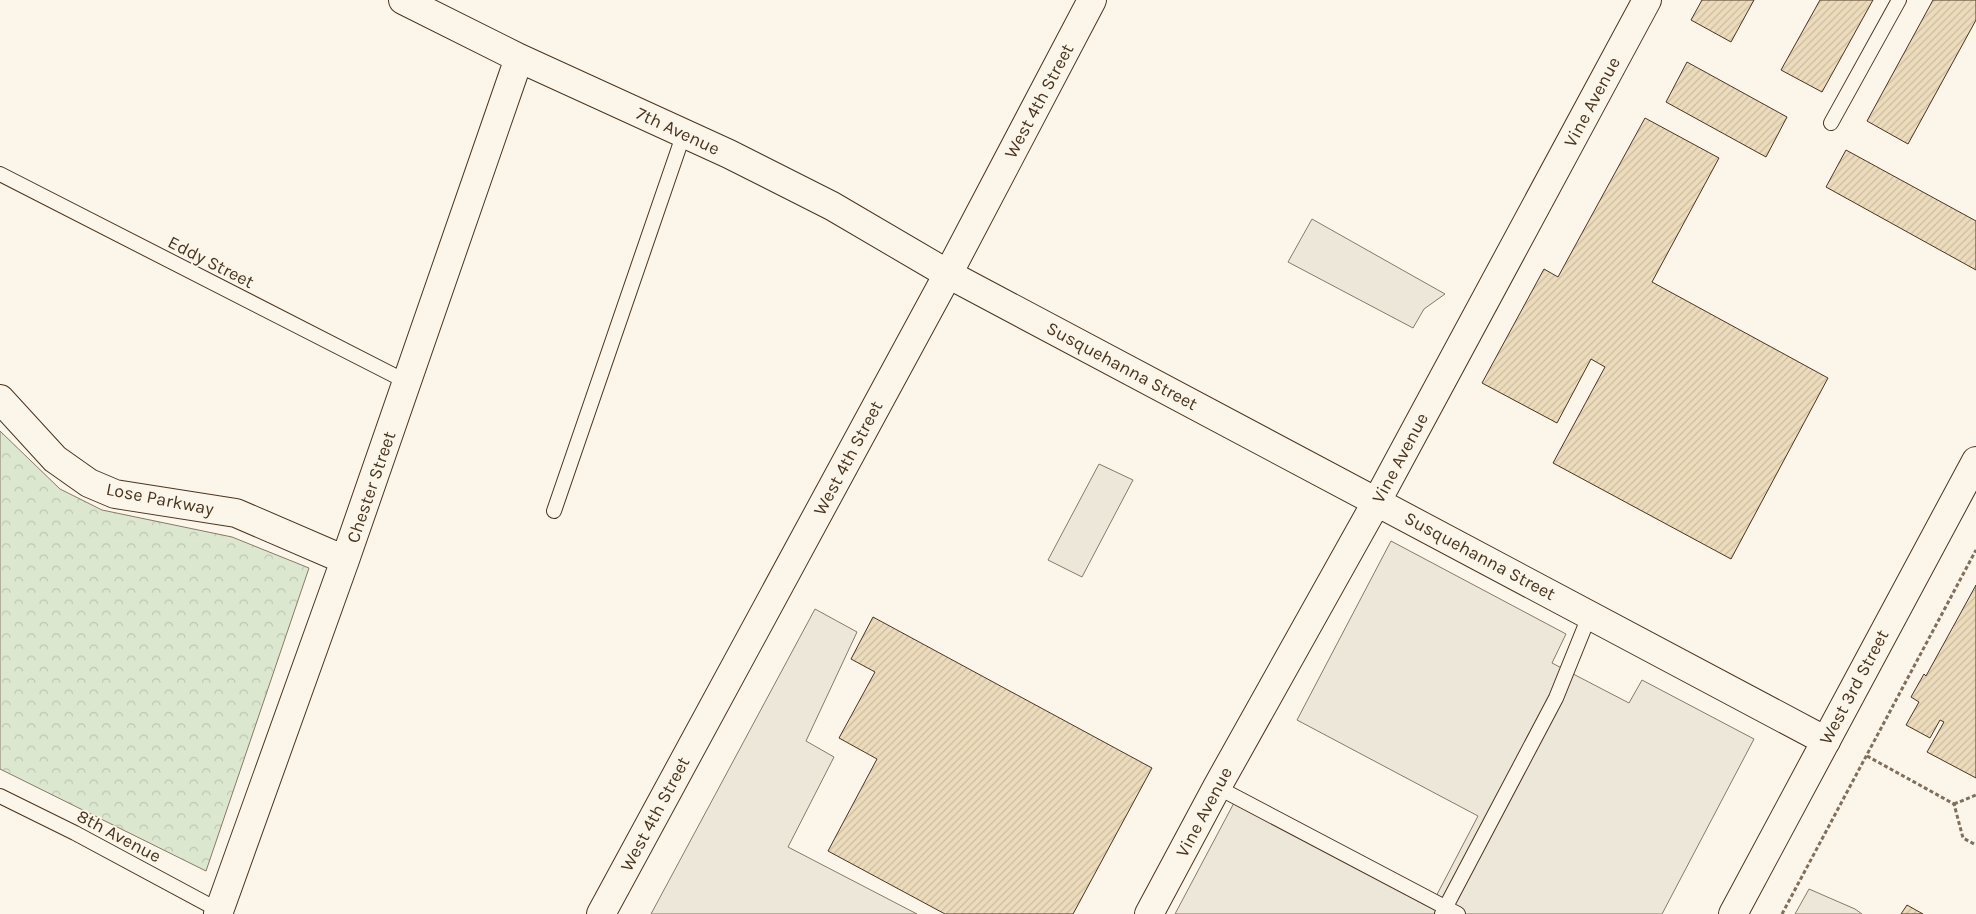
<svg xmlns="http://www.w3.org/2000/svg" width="1976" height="914" viewBox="0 0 1976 914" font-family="Karla,sans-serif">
<defs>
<pattern id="park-crowns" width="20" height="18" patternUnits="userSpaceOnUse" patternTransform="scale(1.25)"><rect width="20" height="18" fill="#dce7d0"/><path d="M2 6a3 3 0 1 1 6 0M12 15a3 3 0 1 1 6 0" fill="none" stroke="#bec7b2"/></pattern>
<pattern id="building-hatch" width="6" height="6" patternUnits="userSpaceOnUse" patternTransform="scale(1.25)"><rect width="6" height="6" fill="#ecdcbc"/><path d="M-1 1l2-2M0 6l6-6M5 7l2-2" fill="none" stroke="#ccbda1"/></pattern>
</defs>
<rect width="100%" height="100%" fill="#fbf6e9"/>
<path fill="url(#park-crowns)" stroke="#887966" d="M0 431 60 489 102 510 232 537 309 568 206 871 0 769Z"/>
<path fill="#ede7d9" stroke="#887966" d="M1312 219 1445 294 1424 309 1413 328 1288 262Z
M1099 464 1133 480 1082 577 1048 560Z
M1391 541 1566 634 1552 663 1629 703 1642 680 1754 739 1662 914H1175L1235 801 1432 904 1478 816 1297 720Z
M815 609 857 632 806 741 834 757 788 847 917 914H651Z
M1809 889 1855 909 1862 914H1795Z"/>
<path fill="url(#building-hatch)" stroke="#4a3520" d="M1702 0H1754L1731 42 1691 20Z
M1820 0H1873L1822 92 1781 70Z
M1933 0H1976V20L1908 144 1867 121Z
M1687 62 1787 117 1766 157 1666 102Z
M1645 118 1719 158 1652 282 1828 378 1731 559 1553 463 1605 367 1591 359 1557 423 1482 383 1544 269 1558 277Z
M1846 150 1976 221V270L1826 187Z
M1976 585V778L1927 752 1944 722 1940 720 1930 738 1906 725 1919 702 1911 697 1924 674 1926 676Z
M873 617 1152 768 1073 914H945L828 851 877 759 839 738 875 672 851 659Z
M1907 905 1923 914H1901Z"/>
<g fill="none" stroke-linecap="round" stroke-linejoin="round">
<g stroke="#4a3520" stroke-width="16">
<path id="service" d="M1831 123 1899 0
M0 174 407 382
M554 511 684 133
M1217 787 1458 914
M0 796 75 833 220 911
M1442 914 1556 698 1590 614"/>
</g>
<g stroke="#4a3520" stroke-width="30">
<path id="minor" d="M403 0 519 58 729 154 832 206 948 274 1826 741
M0 399 55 459 89 483 115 494 236 513 345 560
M218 914 345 560 519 58
M1149 914 1217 787 1377 501 1647 0"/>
</g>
<g stroke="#4a3520" stroke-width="30">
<path id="secondary" d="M1733 914 1976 461"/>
</g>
<g stroke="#4a3520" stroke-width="30">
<path id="primary" d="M601 914 948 274 1092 0"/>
</g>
<path stroke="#7f6f5c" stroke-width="3" stroke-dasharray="4 2.5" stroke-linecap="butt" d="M1867 756 1954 804 1963 838 1976 845
M1954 804 1976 795
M1782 914 1976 550"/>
<use href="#service" stroke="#fbf6e9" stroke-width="14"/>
<use href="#minor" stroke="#fbf6e9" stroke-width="28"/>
<use href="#secondary" stroke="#fbf6e9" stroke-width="28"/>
<use href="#primary" stroke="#fbf6e9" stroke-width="28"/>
</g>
<g text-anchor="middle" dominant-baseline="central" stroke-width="4" stroke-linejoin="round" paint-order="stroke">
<g font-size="18" fill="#4a3520" stroke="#fbf6e9">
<text transform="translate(1039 101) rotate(-62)">West 4th Street</text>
<text transform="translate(1592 102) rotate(-62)">Vine Avenue</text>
<text transform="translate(678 131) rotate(25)">7th Avenue</text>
<text transform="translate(211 262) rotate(27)">Eddy Street</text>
<text transform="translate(1122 366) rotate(28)">Susquehanna Street</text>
<text transform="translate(848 458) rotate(-62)">West 4th Street</text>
<text transform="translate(1400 458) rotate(-62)">Vine Avenue</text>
<text transform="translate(371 487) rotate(-71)">Chester Street</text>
<text transform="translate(160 499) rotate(11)">Lose Parkway</text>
<text transform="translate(1480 556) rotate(28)">Susquehanna Street</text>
<text transform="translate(1854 687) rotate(-62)">West 3rd Street</text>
<text transform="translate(1204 812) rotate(-62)">Vine Avenue</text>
<text transform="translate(655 814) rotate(-62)">West 4th Street</text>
<text transform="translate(119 836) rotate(28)">8th Avenue</text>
</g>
</g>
</svg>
